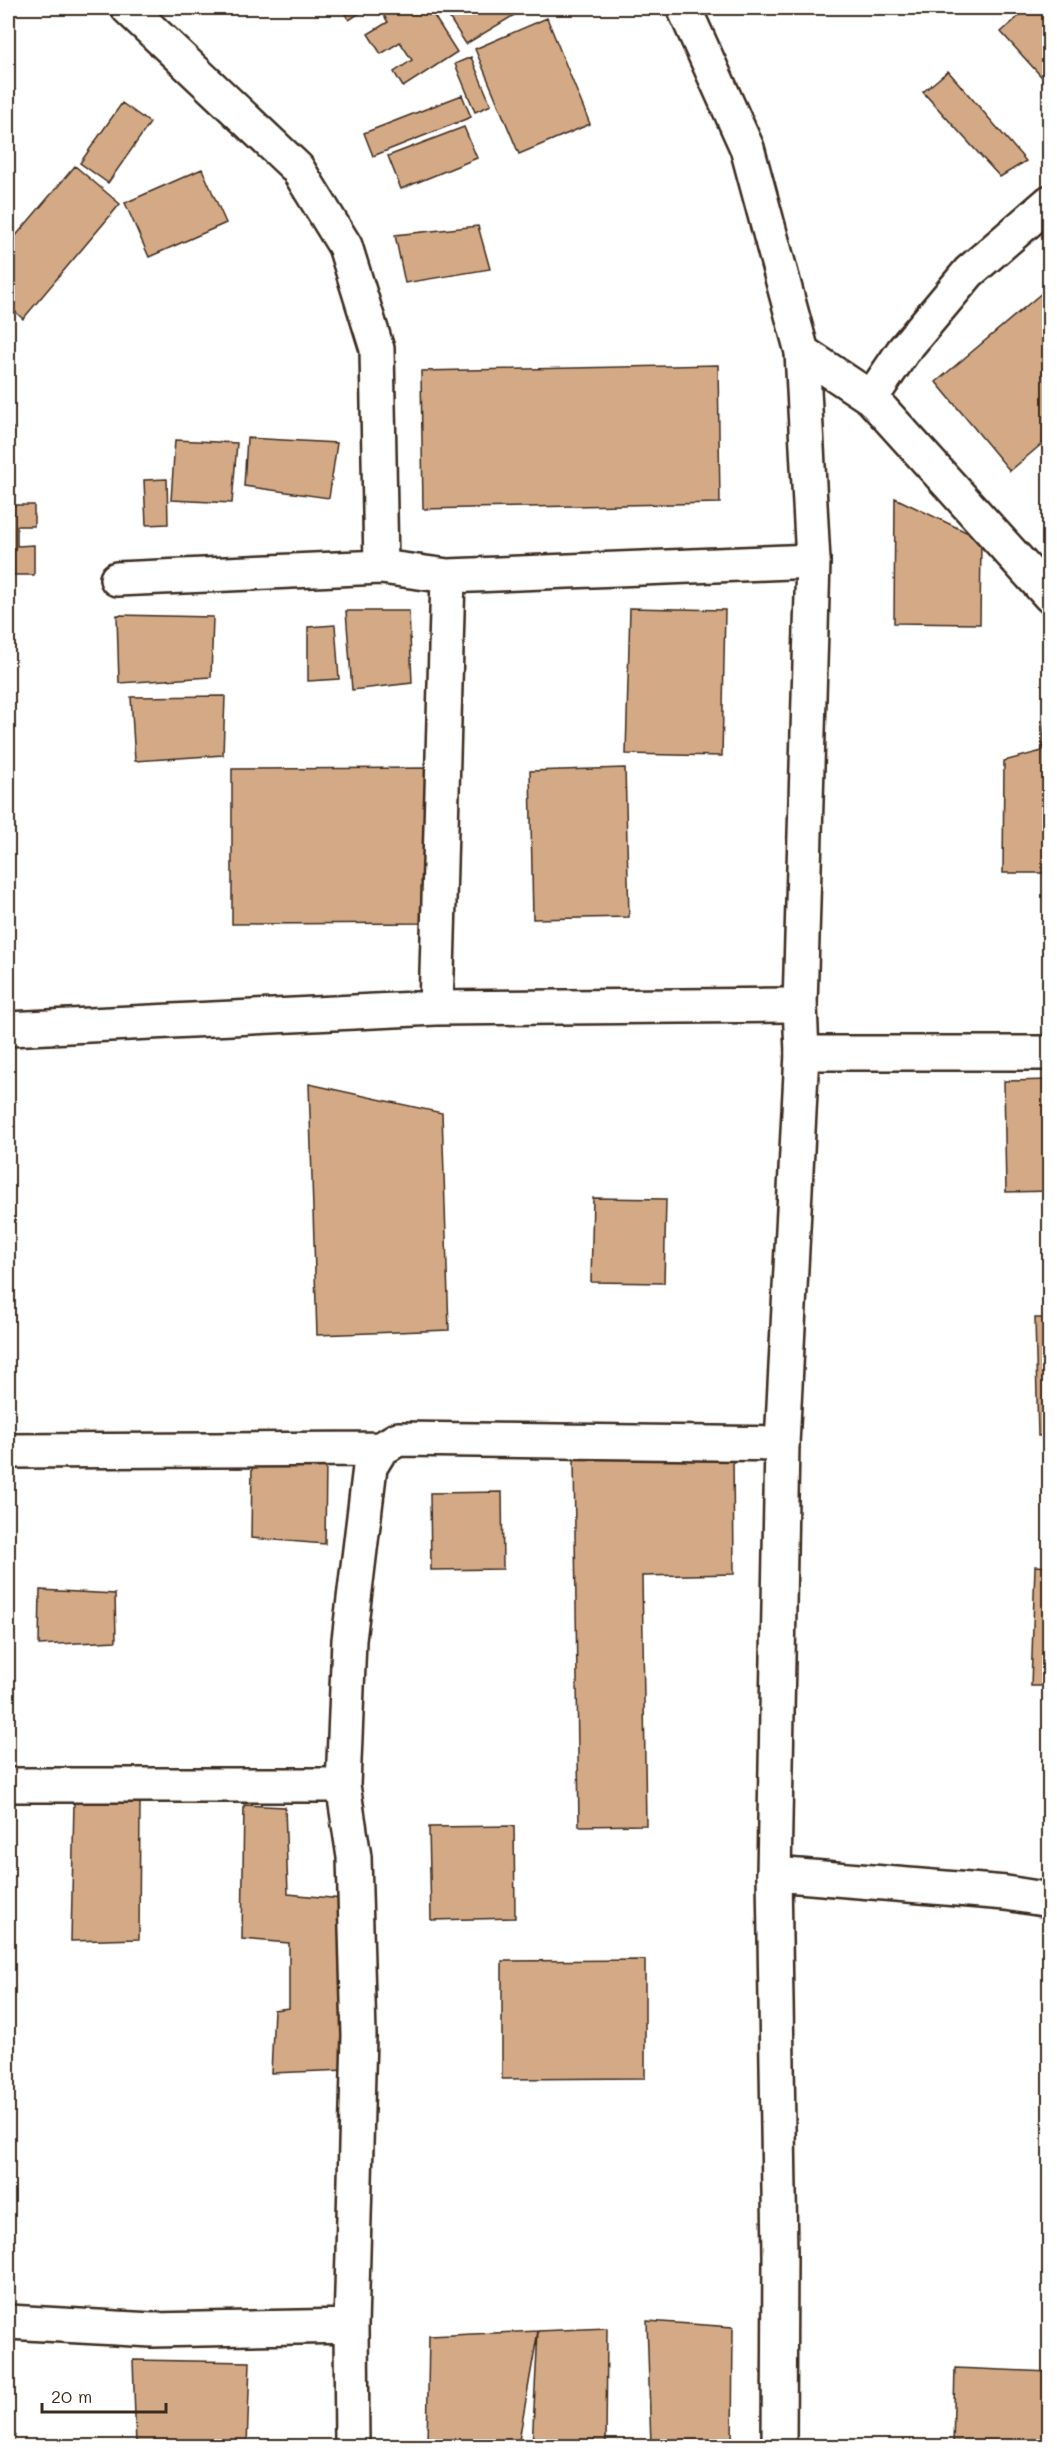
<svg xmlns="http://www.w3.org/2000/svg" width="1057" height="2454" viewBox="0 0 1057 2454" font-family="Mali,sans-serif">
<rect width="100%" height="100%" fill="#fff"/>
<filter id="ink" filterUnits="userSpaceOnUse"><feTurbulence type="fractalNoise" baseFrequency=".0167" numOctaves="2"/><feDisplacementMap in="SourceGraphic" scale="12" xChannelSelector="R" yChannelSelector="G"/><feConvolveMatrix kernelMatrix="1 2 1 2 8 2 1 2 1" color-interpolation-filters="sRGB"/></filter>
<g filter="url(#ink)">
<path fill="#d4aa86" stroke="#3b2a1e" stroke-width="1.5" d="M341 8H368L349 20Z
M379 8H429L457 52 403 87 394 72 412 60 400 42 381 54 368 34 388 22Z
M443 8H526L466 44Z
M1028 8H1050V86L1001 32Z
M547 18 590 124 519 154 475 49Z
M471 57 491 105 475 112 455 64Z
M948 71 1026 161 1000 177 923 92Z
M462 95 471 117 373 156 364 133Z
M122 103 150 123 108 183 80 163Z
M464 127 477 158 401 189 388 156Z
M75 166 120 204 23 319 8 305V245Z
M202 169 226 223 149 257 125 203Z
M478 226 490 269 405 283 395 235Z
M1050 286V437L1010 471 936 382Z
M718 365 720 503 423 509 421 371Z
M8 428H13V505H34V526H17V546L34 545V575H8Z
M247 438 337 443 329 498 244 486Z
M175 440 237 443 232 503 171 500Z
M167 479 168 524 146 525 144 480Z
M895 498 981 539 980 624 894 623Z
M630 608 725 610 722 756 626 754Z
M346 611H409L412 683 352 690Z
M117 615 213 617 211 677 119 683Z
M335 625 339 679 308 681V627Z
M1050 670V873H1003L1004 761 1042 751Z
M225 696 223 755 135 761 131 697Z
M434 768 433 923 232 924V769Z
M625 768 629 917 533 919 530 771Z
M1050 1080V1191L1006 1192 1004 1081Z
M309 1084 442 1113 449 1330 317 1335Z
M593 1198 666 1199 664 1283 591 1282Z
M1035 1318H1050V1435L1038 1436Z
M733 1456 734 1574 642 1576 646 1825 579 1826 574 1459Z
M326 1462 325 1544 251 1538 252 1463Z
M502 1492 503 1569 431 1570 430 1493Z
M1035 1566 1050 1567V1686H1031Z
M40 1590 115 1594 116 1641 39 1645Z
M140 1801 139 1939 71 1941 74 1802Z
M244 1805 285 1807 288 1894 342 1899 347 2070 271 2073 274 2010 289 2008V1943L242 1939Z
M514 1826 515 1918 431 1920 429 1827Z
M645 1960V2078L502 2079V1961Z
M647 2321 733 2327 732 2446H651Z
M607 2328 606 2446H532L538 2331Z
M538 2331 518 2446H427L429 2336Z
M133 2360 250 2362 247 2446H136Z
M955 2368 1050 2372V2446H953Z"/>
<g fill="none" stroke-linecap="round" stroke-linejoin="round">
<g stroke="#3b2a1e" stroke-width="38">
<path id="minor" d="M128 8 297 168 345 246 377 349 381 567
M802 352 871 398 1050 596
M871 398 903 351 969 272 1050 202
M117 579 381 567 448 576 813 561
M436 1008 448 576
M8 1029 436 1008 800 1005
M802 1053H1050
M8 1451 381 1449
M8 1785H343
M774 1874 1006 1893 1050 1900
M8 2322 152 2330 351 2326
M352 2446 351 2326 359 2036 354 1857 343 1785 349 1640 370 1467 381 1449 398 1439 782 1444"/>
</g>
<g stroke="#3b2a1e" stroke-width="38">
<path id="tertiary" d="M684 8 747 148 802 352 813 561 800 1005 802 1053 782 1444 774 1874 780 2255 779 2446"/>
</g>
<use href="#minor" stroke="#fff" stroke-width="33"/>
<use href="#tertiary" stroke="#fff" stroke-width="33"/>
</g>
</g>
<rect width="1057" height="2454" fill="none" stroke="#fff" stroke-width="30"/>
<rect x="15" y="15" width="1027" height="2424" fill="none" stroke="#3b2a1e" stroke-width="2" filter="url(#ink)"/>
<path d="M42 2403v9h124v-9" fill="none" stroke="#3b2a1e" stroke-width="3"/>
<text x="51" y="2403" font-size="18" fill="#3b2a1e" stroke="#ffffff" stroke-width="4.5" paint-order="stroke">20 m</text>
</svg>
